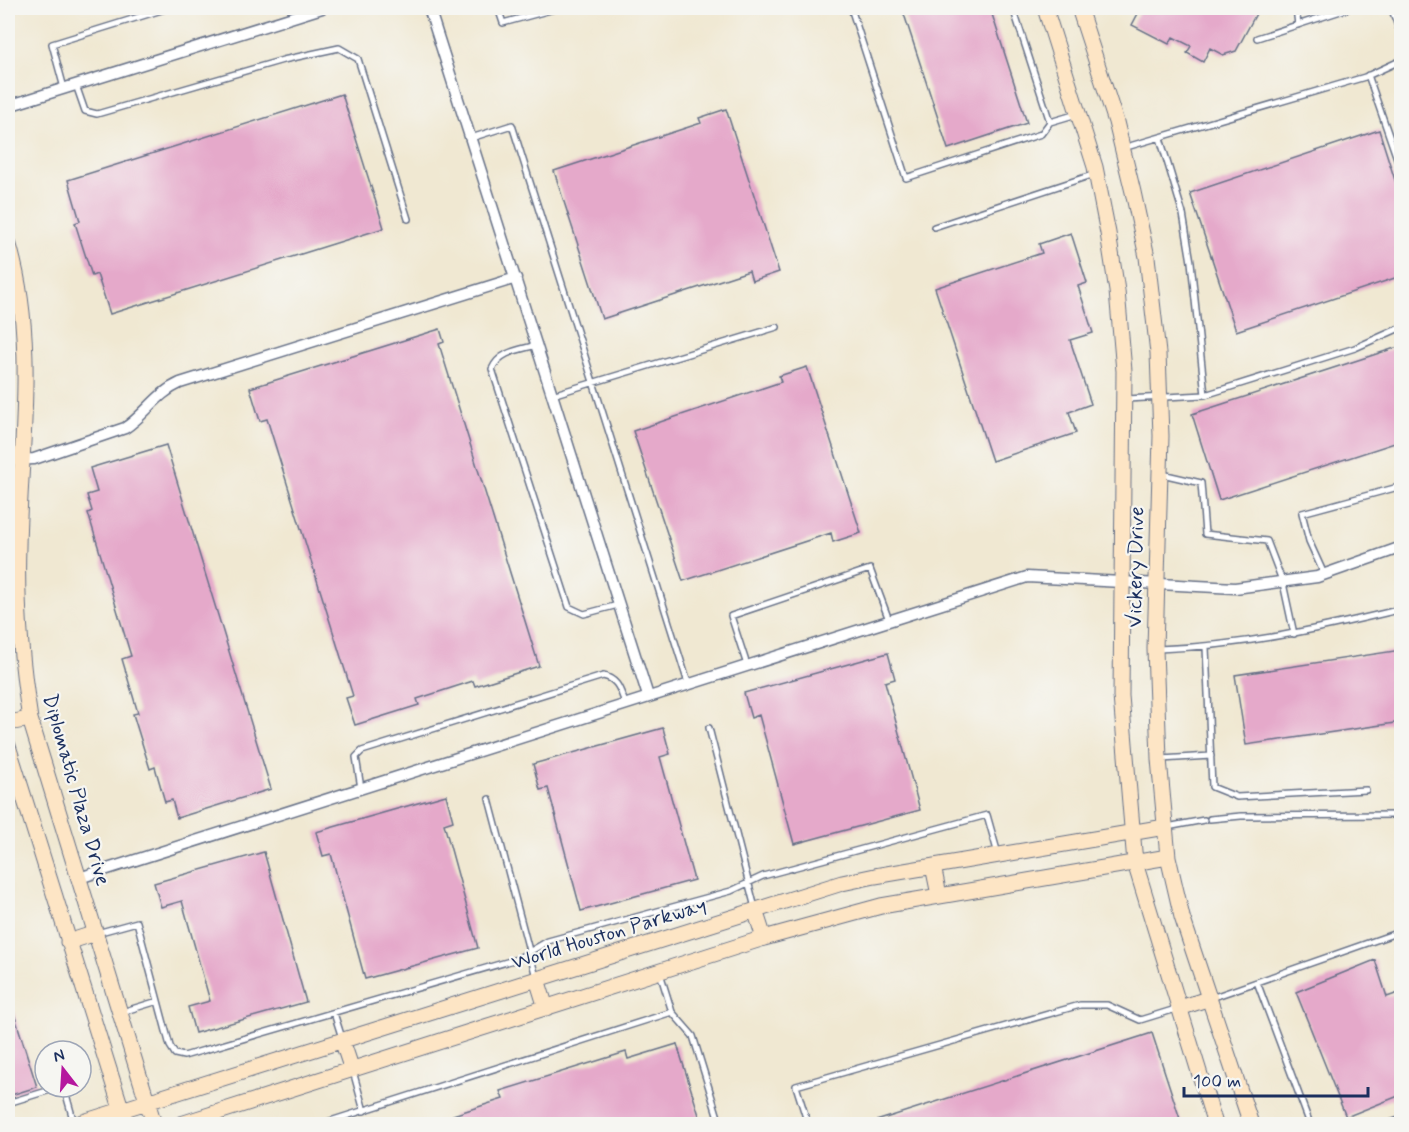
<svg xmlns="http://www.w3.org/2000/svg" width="1409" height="1132" viewBox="0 0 1409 1132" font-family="Mynerve,sans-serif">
<rect width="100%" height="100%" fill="#f6f6f2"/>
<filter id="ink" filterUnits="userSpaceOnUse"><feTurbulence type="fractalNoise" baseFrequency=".0167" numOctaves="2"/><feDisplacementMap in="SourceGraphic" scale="12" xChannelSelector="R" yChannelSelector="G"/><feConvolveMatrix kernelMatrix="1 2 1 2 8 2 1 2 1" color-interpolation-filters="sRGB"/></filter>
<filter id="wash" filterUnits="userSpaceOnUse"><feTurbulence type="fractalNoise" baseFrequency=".008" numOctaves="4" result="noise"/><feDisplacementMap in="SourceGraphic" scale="24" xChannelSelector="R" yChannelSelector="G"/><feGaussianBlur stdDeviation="1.35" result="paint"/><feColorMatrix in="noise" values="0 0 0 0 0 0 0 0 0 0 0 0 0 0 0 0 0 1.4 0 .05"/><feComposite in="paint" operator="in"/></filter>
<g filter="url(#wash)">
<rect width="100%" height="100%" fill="#f0e8d2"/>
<g id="blocks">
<path fill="#e5a9ca" d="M902 8H990L1027 123 948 149Z
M1141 8H1259L1236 51 1223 55 1210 48 1203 62 1187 53 1191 46 1173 37 1169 44 1132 25Z
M342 94 384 228 110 314 97 274 92 276 75 223 80 221 68 180Z
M726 109 779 272 752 281 749 271 602 319 554 171 701 123 699 118Z
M1379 130 1401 199V276L1236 331 1190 193Z
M1071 233 1087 283 1078 286 1093 333 1070 340 1091 404 1069 412 1076 433 992 461 935 288 1042 253 1039 244Z
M440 329 444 342 439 344 539 666 475 686 473 681 417 699 419 705 355 725 346 698 353 696 267 419 260 421 250 388Z
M1401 346V441L1219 500 1192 414Z
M807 367 861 533 833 542 831 533 683 581 633 431 781 382 779 376Z
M166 445 271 789 177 818 172 800 165 802 155 767 150 769 133 714 138 713 122 659 131 656 88 513 92 511 87 495 97 492 90 468Z
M1401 650V722L1246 745 1235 675Z
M888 653 895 679 885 682 920 810 794 844 759 715 751 718 744 693Z
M663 728 670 754 660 757 694 880 581 911 548 788 540 790 533 764Z
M446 795 453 821 444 824 478 948 365 979 331 854 323 856 316 832Z
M264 852 306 1002 195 1033 188 1007 210 1001 182 901 161 907 154 883Z
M1375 960 1387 997 1401 992V1095L1346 1117 1296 992Z
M8 1001H10L37 1087 8 1096Z
M1152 1033 1182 1125H874L873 1122Z
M677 1044 702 1125H456L453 1115 503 1099 500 1091 626 1052 628 1059Z"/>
</g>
</g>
<g filter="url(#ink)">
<use href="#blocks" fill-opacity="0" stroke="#667087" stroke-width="1.5"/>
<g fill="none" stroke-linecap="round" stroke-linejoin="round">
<g stroke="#667087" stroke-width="8">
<path id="lane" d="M498 8 503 23 558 8
M851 8 906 178 1041 134 1050 122
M1013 8 1050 122 1077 114
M1296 8 1298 25
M1257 38 1350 8
M1368 75 1402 173
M76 85 85 111 97 114 283 60 339 48 358 59 408 219
M64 88 52 44 168 8
M471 138 512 125 688 683
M1123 148 1365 77 1402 60
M934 227 1095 174
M537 345C519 350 500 351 492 369L569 607 584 614 618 605
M552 395 777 327
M1205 395 1355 348 1402 327
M1126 399 1205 395 1191 262 1183 214 1160 138
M1162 474 1201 483 1205 534 1267 541 1283 583 1294 634
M1324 574 1309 541 1302 513 1402 486
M1206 647 1212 787 1237 797 1366 790
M1158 649C1244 646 1319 629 1402 609
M747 665 731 616 870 569 889 620
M709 728 755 908
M1161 759 1211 756
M361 788 356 757 362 751 603 676C618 679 620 690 625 703
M489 799 536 977
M1210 819 1241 816 1402 815
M1167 827 1204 820
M97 933 137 922 170 1046 175 1054 184 1056 517 959 548 941 731 891 763 876 987 815 998 854
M660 973 672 1012 693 1036 720 1124
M1257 982 1310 1124
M1211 998 1402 931
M122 1012 158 1001
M334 1013 342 1038
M353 1071 364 1111
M64 1087 74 1123
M8 1103 60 1087
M321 1124 672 1012
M808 1124 796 1086 1080 1005H1107L1140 1020 1179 1008
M1387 1124 1402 1119"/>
</g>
<g stroke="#667087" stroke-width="13">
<path id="street" d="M429 8 648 696
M1394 8 1402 30
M8 106 322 8
M8 460 34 459 125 428C145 415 157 393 180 383L516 278
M79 878 1027 577 1235 588 1317 577 1402 547"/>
</g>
<g stroke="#667087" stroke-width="17">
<path id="secondary" d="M1045 8 1095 167 1108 233 1117 291 1124 371 1121 696 1135 863 1215 1124
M1079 8 1116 122 1133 192 1147 257 1158 353 1161 436 1155 649 1159 759 1168 857 1182 917 1251 1124
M8 242C38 341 20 446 18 546 16 605 21 661 30 719L154 1124
M8 723 30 719
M8 746 126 1124
M933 866 939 895
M755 910 764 938
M68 942 96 933
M537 979 546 1008
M1180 1008 1210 998
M342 1040 352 1070
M77 1124 842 883 875 876 1165 827
M181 1124 764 938 881 906 1168 857"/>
</g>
<use href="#lane" stroke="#fff" stroke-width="5"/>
<use href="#street" stroke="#fff" stroke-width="10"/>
<use href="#secondary" stroke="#fde5c5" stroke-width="15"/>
</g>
</g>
<g text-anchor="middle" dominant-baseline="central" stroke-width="4.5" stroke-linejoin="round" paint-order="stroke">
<g font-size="21" fill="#1b2f5e" stroke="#f6f6f2">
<text transform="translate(1136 567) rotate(-89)">Vickery Drive</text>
<text transform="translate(76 790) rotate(74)">Diplomatic Plaza Drive</text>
<text transform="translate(609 934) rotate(-17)">World Houston Parkway</text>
</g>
</g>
<rect width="1409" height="1132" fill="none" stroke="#f6f6f2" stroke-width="30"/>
<g transform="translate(63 1069) rotate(343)"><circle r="28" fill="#f6f6f2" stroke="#9ea6b7" stroke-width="1.5"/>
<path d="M0-4.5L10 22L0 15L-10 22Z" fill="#b5179e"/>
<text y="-9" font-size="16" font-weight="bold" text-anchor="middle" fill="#1b2f5e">N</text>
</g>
<path d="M1184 1087v9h184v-9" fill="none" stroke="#1b2f5e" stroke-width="3"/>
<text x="1193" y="1087" font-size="18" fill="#1b2f5e" stroke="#f6f6f2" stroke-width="4.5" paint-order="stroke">100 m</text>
</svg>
